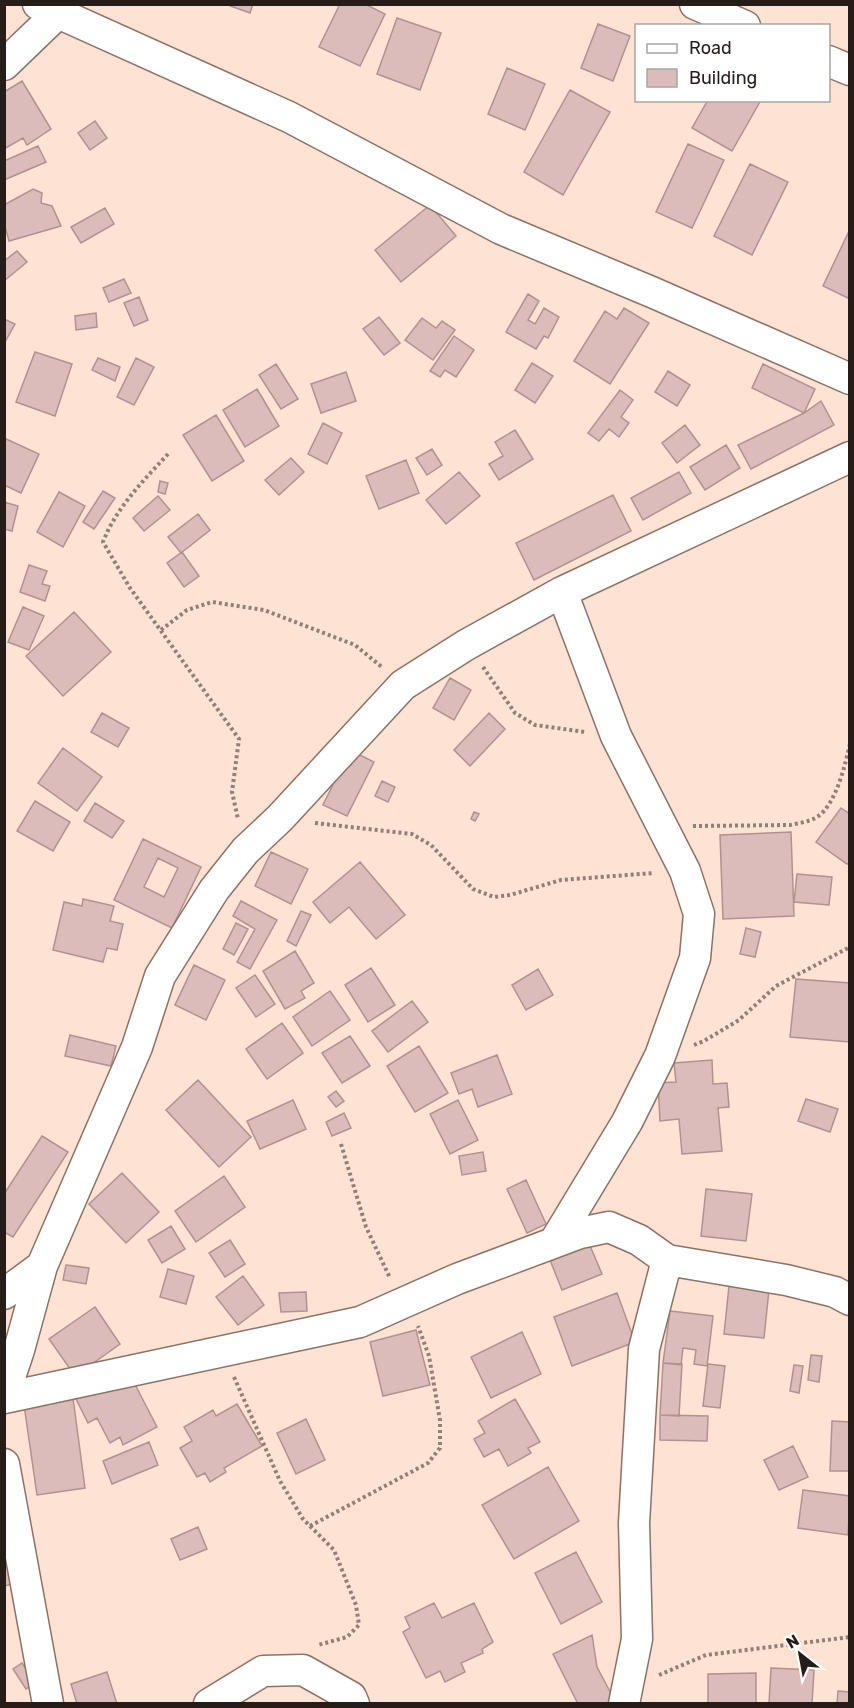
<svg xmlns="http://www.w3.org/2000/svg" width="854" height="1708" viewBox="0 0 854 1708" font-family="Rubik,sans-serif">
<rect width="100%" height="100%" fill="#fee2d3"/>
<path fill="#dcbcbb" stroke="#b09291" stroke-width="1.5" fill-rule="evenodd" d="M225 4H253L250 13Z
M340 4H365L385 14 360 66 319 47Z
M397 18 441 33 420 90 377 74Z
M598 24 630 36 613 81 581 68Z
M507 68 545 84 525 130 488 114Z
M22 81 51 129 27 145 23 138 4 149V92Z
M570 90 610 112 563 195 524 172Z
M708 100H761L732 151 692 128Z
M95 121 107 138 90 150 78 133Z
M688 144 724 160 692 228 656 212Z
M38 146 46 162 4 180V161Z
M750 164 788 182 752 255 714 236Z
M33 189 42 193 41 203 52 206 61 226 9 241 4 223V205Z
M430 205 456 236 401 282 375 250Z
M105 208 114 224 81 243 71 227Z
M850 229V299L823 286Z
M17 251 27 262 4 281V261Z
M124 279 131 293 109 302 103 288Z
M528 294 539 301 528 320 535 324 544 308 559 317 548 338 544 336 536 349 506 332Z
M139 297 148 320 134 326 124 303Z
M624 308 649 323 610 384 574 361 605 311 617 319Z
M96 313 97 327 76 330 75 316Z
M379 317 400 343 384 355 363 329Z
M422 318 436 328 442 321 455 330 433 360 405 340Z
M4 319 15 324 5 342H4Z
M454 336 474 350 456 377 445 370 440 377 430 371Z
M35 352 72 364 55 416 16 402Z
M98 358 120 367 115 381 92 370Z
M136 358 154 367 134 405 117 397Z
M532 363 553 376 535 403 515 390Z
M276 364 298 399 281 409 259 375Z
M763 364 815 389 804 413 752 388Z
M668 371 690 385 677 406 655 392Z
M346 372 356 401 321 413 311 384Z
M257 389 279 426 245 447 223 410Z
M620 390 633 400 621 417 629 423 619 437 609 429 599 441 588 433Z
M821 401 834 425 751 469 738 445 804 413Z
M216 415 244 461 212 481 183 435Z
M323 423 342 433 327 464 308 454Z
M685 425 700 445 677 463 662 443Z
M515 430 533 459 499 480 489 464 503 456 495 442Z
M4 438 39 454 21 493 4 485Z
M726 445 740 468 705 490 690 467Z
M432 449 442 465 427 475 416 458Z
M291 458 304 472 279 495 265 480Z
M406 460 419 493 379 509 366 476Z
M459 472 480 496 446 524 426 500Z
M679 472 691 493 643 520 631 498Z
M160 481 168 483 165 494 158 492Z
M103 491 115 498 94 529 83 522Z
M59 492 85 506 63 547 37 532Z
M613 495 631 531 534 580 516 543Z
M158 496 170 510 144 531 133 518Z
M4 502 18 506 12 531 4 529Z
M198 514 210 530 181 553 168 537Z
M182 552 199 576 184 587 167 563Z
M29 565 47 571 42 584 50 586 45 601 20 592Z
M23 607 44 616 29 650 8 642Z
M74 612 111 652 63 696 26 656Z
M450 678 471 690 454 720 433 708Z
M102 713 129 728 118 747 91 732Z
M489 713 505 729 470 766 454 750Z
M63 748 102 777 77 811 38 783Z
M350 750 374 762 347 816 323 805Z
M382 781 395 787 388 802 375 796Z
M35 801 70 822 53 851 17 831Z
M95 803 124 821 112 838 84 821Z
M841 808 850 814V862L847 864 816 842Z
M474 812 479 814 475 821 471 819Z
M791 832 794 916 723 919 720 835Z
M143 839 201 867 172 928 114 900ZM158 858 178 868 164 897 144 887Z
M271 852 308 869 291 904 255 886Z
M360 862 405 915 376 939 349 907 330 923 313 902Z
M797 874 832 877 829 905 794 902Z
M83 899 114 906 110 921 123 924 117 950 107 948 103 962 53 950 64 902 82 906Z
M241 901 277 920 250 969 237 962 255 929 233 916Z
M301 911 311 915 296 946 287 941Z
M236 923 248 929 234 955 223 949Z
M746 928 761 932 755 957 740 954Z
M295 951 314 983 301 991 305 998 285 1009 263 971Z
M194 965 225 980 206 1020 175 1005Z
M371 968 395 1005 368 1022 345 985Z
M538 969 553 995 526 1010 512 985Z
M255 975 275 1004 256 1017 236 988Z
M796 979 850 983V1042L790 1037Z
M330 991 350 1020 312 1046 293 1017Z
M412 1001 428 1022 388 1052 372 1031Z
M282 1023 303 1053 267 1079 246 1049Z
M70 1035 116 1046 111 1066 65 1056Z
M350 1036 370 1066 342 1083 322 1053Z
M419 1046 448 1093 415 1112 387 1066Z
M497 1055 512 1094 478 1107 472 1089 459 1094 451 1073Z
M712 1060 713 1084 727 1083 729 1107 718 1108 722 1151 682 1154 679 1119 660 1121 658 1083 676 1082 674 1063Z
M198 1080 251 1137 219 1167 166 1110Z
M336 1091 344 1101 336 1107 328 1097Z
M806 1099 838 1109 830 1132 798 1121Z
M293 1100 306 1129 260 1149 247 1121Z
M458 1100 478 1140 450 1154 430 1114Z
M344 1113 351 1128 332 1136 326 1122Z
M42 1136 68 1152 13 1237 4 1232V1194Z
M483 1152 486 1171 462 1175 459 1156Z
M122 1173 159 1212 126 1243 89 1204Z
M224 1176 245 1207 196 1242 175 1211Z
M526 1180 546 1224 527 1233 507 1189Z
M706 1189 752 1194 746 1241 701 1236Z
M171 1226 185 1249 162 1263 148 1240Z
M585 1234 602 1274 562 1290 546 1250Z
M230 1240 245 1264 225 1277 209 1253Z
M66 1265 89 1268 86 1284 63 1280Z
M168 1269 194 1276 186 1304 160 1297Z
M243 1276 264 1305 238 1325 216 1297Z
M729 1286 769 1290 764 1338 724 1334Z
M306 1292 307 1311 281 1312 279 1293Z
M617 1293 635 1342 572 1366 554 1317Z
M95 1307 120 1344 75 1376 49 1339Z
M670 1311 713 1316 707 1366 694 1364 696 1350 683 1348 681 1365 663 1363Z
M416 1330 430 1385 383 1396 370 1342Z
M522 1332 541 1374 491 1398 471 1357Z
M811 1355 822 1356 819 1382 808 1380Z
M663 1363 682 1364 679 1416 660 1415Z
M708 1364 725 1366 720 1408 703 1406Z
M794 1365 803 1366 799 1393 790 1391Z
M128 1371 157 1427 123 1445 120 1437 110 1443 97 1418 88 1423 76 1399Z
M73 1398 85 1488 37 1495 24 1405Z
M515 1399 540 1442 528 1448 531 1453 508 1466 499 1449 484 1457 474 1439 485 1433 478 1421Z
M237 1404 262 1446 224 1468 226 1472 210 1482 205 1473 197 1477 180 1448 192 1441 184 1427 213 1410 216 1416Z
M660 1415 708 1416 707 1441 660 1440Z
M306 1419 325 1460 296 1474 277 1433Z
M832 1421 850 1422V1471H830Z
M149 1442 158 1465 112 1484 103 1461Z
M793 1446 808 1477 779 1490 764 1460Z
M548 1467 579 1521 514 1559 482 1505Z
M803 1490 850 1496 848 1535 798 1528Z
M4 1520 20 1582 4 1586Z
M198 1527 207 1549 180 1560 171 1539Z
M576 1552 602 1602 561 1624 535 1573Z
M434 1603 442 1618 474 1603 493 1642 482 1649 483 1653 461 1663 465 1672 445 1682 440 1671 426 1678 403 1632 410 1628 405 1617Z
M592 1635 597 1667 615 1701 610 1704H578L553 1654Z
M22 1663 35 1683 26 1689 13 1669Z
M771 1668 814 1670 812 1704H769Z
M107 1672 117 1704H77L71 1684Z
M756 1673V1704H708V1674Z
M838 1691 850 1692V1704H837Z"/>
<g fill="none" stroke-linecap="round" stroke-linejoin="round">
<g stroke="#8c7366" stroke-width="33">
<path id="minor" d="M38 4 289 117 501 229 654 293 850 379
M695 4 745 26
M828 61 850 70
M4 65 57 14
M555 1241 627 1122 660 1056 695 958 699 914 685 871 616 736 562 592
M4 1294 42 1266 137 1047 160 976 214 890 245 851 280 818 403 685 466 645 562 592 850 457
M4 1395 19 1350 42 1266
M4 1398 360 1322 457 1279 580 1233 609 1227 639 1240 667 1260 786 1280 835 1292 850 1300
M4 1464 48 1704
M209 1704 263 1671 303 1670 351 1697 354 1704
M624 1704 637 1639 634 1523 644 1349 667 1260"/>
</g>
<path stroke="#927f75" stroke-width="4" stroke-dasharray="3 3" stroke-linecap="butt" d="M168 454C143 481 116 508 103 542L130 588 239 739 232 792 238 819
M161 630 187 610 212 602 264 610 355 645 383 668
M483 667 515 713 535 725 585 732
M315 823 412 834 431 845 473 889 494 897 510 895 561 880 654 873
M693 826 790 825C799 823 809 822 817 817 836 805 845 765 850 744
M694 1045 704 1041 739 1020 776 986 850 947
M341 1144 366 1227 390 1278
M234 1377 280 1481 303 1519 334 1550 356 1605 359 1625 347 1637 318 1645
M310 1526 428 1463 440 1448V1420L429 1356 418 1326
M659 1675 706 1655 850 1637"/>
<use href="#minor" stroke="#fff" stroke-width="30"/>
</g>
<rect width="854" height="1708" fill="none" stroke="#271d18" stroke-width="12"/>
<rect x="635" y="24" width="195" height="78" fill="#ffffff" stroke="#a9a5a3" stroke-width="1.5"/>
<rect x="647" y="44" width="30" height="9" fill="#ffffff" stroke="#a9a5a3" stroke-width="1.5"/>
<text x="689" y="54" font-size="18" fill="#271d18">Road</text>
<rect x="647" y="69" width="30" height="18" fill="#dcbcbb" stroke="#a9a5a3" stroke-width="1.5"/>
<text x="689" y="84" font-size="18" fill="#271d18">Building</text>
<g transform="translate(800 1654) rotate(329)" stroke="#ffffff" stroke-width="4.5" paint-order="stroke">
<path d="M0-4.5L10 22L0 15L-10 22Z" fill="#271d18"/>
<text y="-9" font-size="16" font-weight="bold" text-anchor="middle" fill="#271d18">N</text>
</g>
</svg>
